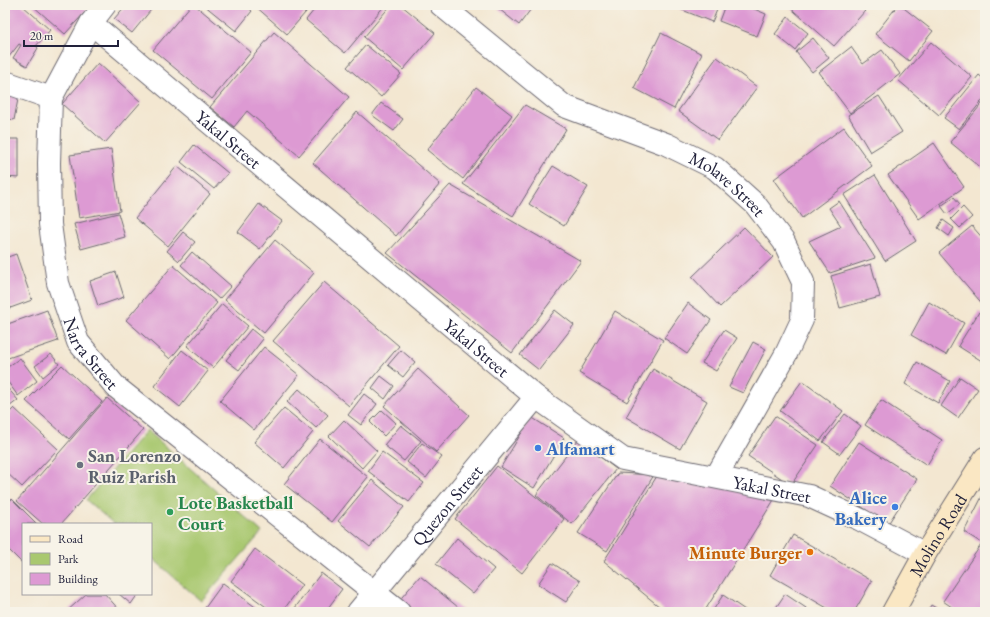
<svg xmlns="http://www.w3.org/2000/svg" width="990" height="617" viewBox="0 0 990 617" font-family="'EB Garamond',serif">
<rect width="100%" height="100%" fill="#f7f3e8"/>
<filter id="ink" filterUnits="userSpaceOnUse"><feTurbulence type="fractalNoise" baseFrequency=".025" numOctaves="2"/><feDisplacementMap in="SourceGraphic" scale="8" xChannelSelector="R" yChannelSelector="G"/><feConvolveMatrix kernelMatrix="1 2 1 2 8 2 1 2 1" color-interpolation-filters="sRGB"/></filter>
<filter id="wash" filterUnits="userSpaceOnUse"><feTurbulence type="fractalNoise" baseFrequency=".012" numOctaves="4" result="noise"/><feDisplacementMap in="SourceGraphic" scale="16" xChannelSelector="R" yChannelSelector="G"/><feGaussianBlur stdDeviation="0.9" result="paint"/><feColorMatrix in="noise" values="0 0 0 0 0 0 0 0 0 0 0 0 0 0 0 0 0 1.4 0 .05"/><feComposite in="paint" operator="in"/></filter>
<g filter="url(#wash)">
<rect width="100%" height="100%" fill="#f3e7d1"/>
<path fill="#a9c86f" stroke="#667555" d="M147 430 262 532 201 601 151 557V524H114L86 500Z"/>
<g id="blocks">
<path fill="#dd9ad3" d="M5 5H22L50 30 36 46 38 48 27 66 13 58 21 45 19 44 8 58 5 56Z
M32 5H81L87 10 65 34Z
M126 5H155L132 33 114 19Z
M191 5H195L251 52 212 99 153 50Z
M204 5H245L252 11 236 31Z
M254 5H312L287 34Z
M318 5H385L345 53 306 20Z
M391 5H401L435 33 403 70 364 37Z
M494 5H534L519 25Z
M676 5H719L712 22 675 7Z
M725 5H745L766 14 757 36 719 21Z
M787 5H857L865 11 834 46Z
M898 5H900L933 31 909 61 875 34Z
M788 17 808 33 795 50 775 34Z
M274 32 349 97 299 156 247 111 234 127 210 107Z
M661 33 702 54 674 109 634 88Z
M813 38 829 58 812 72 796 52Z
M931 42 972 77 939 115 898 80Z
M366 45 401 74 381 97 347 67Z
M851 47 863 64 882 50 900 74 850 113 819 72Z
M717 57 757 87 718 140 678 111Z
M98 63 141 102 105 143 62 104Z
M979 75 985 80V97L959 129 944 118Z
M476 87 512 115 463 179 427 150Z
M5 89 19 94 14 120 5 118Z
M879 96 902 132 870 152 848 115Z
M985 100V168L984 170 950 142Z
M381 103 403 119 394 131 372 115Z
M525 105 566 129 513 216 463 184Z
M357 112 440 184 396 236 313 163Z
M844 127 872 166 802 218 774 179Z
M5 139H19V178L5 177Z
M934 143 964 187 919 219 888 175Z
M194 145 228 173 214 189 181 162Z
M111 149 120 211 79 218 70 155Z
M177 166 210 194 168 246 135 218Z
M553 166 588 187 564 226 529 204Z
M875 175 916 241 885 261 844 195Z
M450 185 581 261 512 353 387 253Z
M954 197 960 204 947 214 941 206Z
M839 201 875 258 830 273 809 241 841 226 829 208Z
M259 204 282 221 260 249 238 232Z
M963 207 972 217 960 228 951 219Z
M118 213 125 237 81 249 74 224Z
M943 220 954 228 949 236 938 228Z
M972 226 985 241V307L939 253Z
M744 227 773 257 720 307 692 277Z
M183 232 195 242 179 261 167 251Z
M275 240 314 273 264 333 225 300Z
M192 252 231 286 219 299 181 265Z
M16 254 32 300 5 310V258Z
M871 264 880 297 840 308 831 276Z
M173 265 217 303 170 359 126 320Z
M116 272 124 297 98 306 90 281Z
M324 282 399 346 349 406 273 341Z
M929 302 964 323 946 355 911 335Z
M688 303 711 320 687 354 664 338Z
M222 304 248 326 213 368 187 346Z
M47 310 58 341 5 359V325Z
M555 310 574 325 539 370 520 355Z
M615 311 663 340 627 402 579 373Z
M979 312 985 316V363L958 346Z
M251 329 263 339 239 370 226 360Z
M724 330 737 338 716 371 702 363Z
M753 342 766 349 743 393 729 387Z
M264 347 299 375 254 430 220 401Z
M182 350 208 371 180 407 154 386Z
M401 350 415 362 403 377 388 365Z
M51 354 59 364 43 377 35 366Z
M20 358 37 381 18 396 5 378V369Z
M917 362 950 381 938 403 905 384Z
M62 365 102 402 69 439 26 401Z
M418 369 469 415 436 452 384 406Z
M653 369 707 401 680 449 626 417Z
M381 376 394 386 385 399 372 388Z
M960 377 978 389 958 418 941 406Z
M802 381 843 411 820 441 780 411Z
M5 385 18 400 5 410Z
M299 389 328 415 316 428 287 402Z
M364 394 377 404 361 425 348 415Z
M107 398 143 430 61 524H43L17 501Z
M881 400 942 440 927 465 865 425Z
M14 408 58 449 22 487 5 471V417Z
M284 408 313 432 284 468 254 442Z
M382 410 396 423 384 436 370 422Z
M845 414 861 426 840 454 823 442Z
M775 416 818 445 791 485 748 456Z
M531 417 564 438 534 488 501 467Z
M344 420 377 451 362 468 329 436Z
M401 425 421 441 404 461 384 445Z
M320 439 368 477 332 522 284 484Z
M578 440 616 469 572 524 536 495Z
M859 442 917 479 888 524 830 486Z
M422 443 442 457 426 478 407 462Z
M382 452 424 483 409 502 368 471Z
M497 466 564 519 522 573 455 519Z
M618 473 654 475 607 551 578 533Z
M657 476 777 495 704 612H666L604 561Z
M372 480 404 507 370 547 338 521Z
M985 491V545L964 532Z
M5 494 9 499 5 502Z
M12 499 37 524H23V564L5 546V506Z
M793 535 872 581 854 612H834L770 575Z
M457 538 494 569 473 594 436 564Z
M981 545 985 548V612H959L943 601Z
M255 549 302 585 282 612H273L231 581Z
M552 563 580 581 566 602 538 584Z
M321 573 342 589 325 612H292Z
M420 576 464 612H406L396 604Z
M223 583 262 612H202Z
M86 594H105L121 612H66Z
M119 594H138L131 604Z
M785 594 812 612H773Z
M723 595 748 612H712Z
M931 605 943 612H927Z"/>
</g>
</g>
<g filter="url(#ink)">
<use href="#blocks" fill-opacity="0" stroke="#6b6770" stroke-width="1"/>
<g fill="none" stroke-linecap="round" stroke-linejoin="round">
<g stroke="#6b6770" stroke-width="24">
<g id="street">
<path id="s1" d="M105 5 91 23 51 98 49 163 50 224 58 283 78 342 116 387 399 612"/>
<path id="s2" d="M441 5 564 106 666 144 715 168 755 204 784 242 803 282 802 320 786 354 716 477"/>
<path id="s3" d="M91 23 536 397 623 459 809 496 859 519 925 554"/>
<path d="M5 82 51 98"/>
<path id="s4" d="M358 612 536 397"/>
</g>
</g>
<g stroke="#6b6770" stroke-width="24">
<g id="secondary">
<path id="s5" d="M893 612 925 554 985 458"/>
</g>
</g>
<use href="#street" stroke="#fff" stroke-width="22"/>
<use href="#secondary" stroke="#fae7c3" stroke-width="22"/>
</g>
</g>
<g fill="#3f7fe0" stroke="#f7f3e8" stroke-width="1.5">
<circle cx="538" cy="448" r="4"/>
<circle cx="895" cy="507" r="4"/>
</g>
<circle fill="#6b7280" stroke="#f7f3e8" stroke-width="1.5" cx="80" cy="465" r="4"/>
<circle fill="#2e9e5b" stroke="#f7f3e8" stroke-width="1.5" cx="170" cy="512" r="4"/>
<circle fill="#e8710a" stroke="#f7f3e8" stroke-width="1.5" cx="810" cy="552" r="4"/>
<g text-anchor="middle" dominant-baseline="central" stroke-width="4" stroke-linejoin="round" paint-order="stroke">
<g font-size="18" fill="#22223b" stroke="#f7f3e8">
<text stroke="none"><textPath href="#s3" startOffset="180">Yakal Street</textPath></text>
<text stroke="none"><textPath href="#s2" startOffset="342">Molave Street</textPath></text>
<text stroke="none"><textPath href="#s3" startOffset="504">Yakal Street</textPath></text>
<text stroke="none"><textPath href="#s1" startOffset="372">Narra Street</textPath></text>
<text stroke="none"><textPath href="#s3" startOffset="840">Yakal Street</textPath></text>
<text stroke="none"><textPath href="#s4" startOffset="139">Quezon Street</textPath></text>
<text stroke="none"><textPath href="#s5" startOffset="89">Molino Road</textPath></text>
</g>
<g font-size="18" font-weight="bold" fill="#366cbe" stroke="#f7f3e8" text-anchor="start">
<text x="546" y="448">Alfamart</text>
<text x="887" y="497" text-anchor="end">Alice<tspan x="887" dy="21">Bakery</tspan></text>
</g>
<g font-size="18" font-weight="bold" fill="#5b616d" stroke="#f7f3e8" text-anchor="start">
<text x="88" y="455">San Lorenzo<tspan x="88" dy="21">Ruiz Parish</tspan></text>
</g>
<g font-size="18" font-weight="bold" fill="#27864d" stroke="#f7f3e8" text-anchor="start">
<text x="178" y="502">Lote Basketball<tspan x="178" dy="21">Court</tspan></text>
</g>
<g font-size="18" font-weight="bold" fill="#c56008" stroke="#f7f3e8" text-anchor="end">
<text x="802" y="552">Minute Burger</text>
</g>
</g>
<rect width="990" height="617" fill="none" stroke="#f7f3e8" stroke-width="20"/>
<rect x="22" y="523" width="130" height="72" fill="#f7f3e8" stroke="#a29fa3"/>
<rect x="30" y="536" width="20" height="6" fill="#fae7c3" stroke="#a29fa3"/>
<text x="58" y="543" font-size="12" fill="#22223b">Road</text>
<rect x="30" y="553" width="20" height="12" fill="#a9c86f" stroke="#a29fa3"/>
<text x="58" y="563" font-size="12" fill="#22223b">Park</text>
<rect x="30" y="573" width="20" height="12" fill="#dd9ad3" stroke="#a29fa3"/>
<text x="58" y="583" font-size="12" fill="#22223b">Building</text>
<path d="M24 40v6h94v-6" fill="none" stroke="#22223b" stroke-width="2"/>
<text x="30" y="40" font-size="12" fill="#22223b" stroke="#f7f3e8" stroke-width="3" paint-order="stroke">20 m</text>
</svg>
